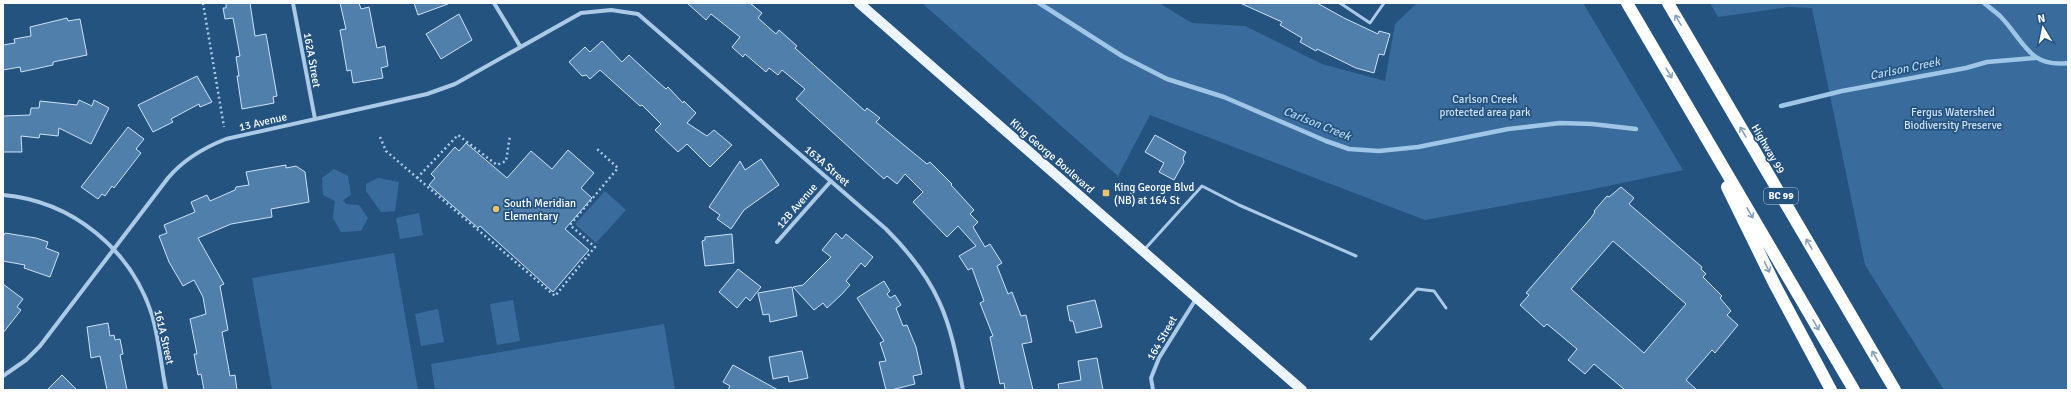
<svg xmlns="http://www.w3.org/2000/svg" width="2071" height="393" viewBox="0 0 2071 393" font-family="Signika,sans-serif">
<rect width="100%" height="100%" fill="#245380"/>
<path fill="#396c9d" d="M922 3H1159L1192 23 1245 26 1322 64 1385 81 1395 24 1417 3H1583L1683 170 1589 190 1425 220 1150 115 1118 176Z
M1710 3H2068V390H1944L1865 265 1812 8 1789 7 1718 17Z
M334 169 348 176 351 195 343 200 346 204 359 205 368 218 361 231 341 232 333 218 335 201 323 195 322 178Z
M378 178 399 182 395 211 381 212 366 191V184Z
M605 191 626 210 596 243 575 224Z
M419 213 423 235 400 239 396 218Z
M394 253 418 390H272L252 278Z
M513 300 520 341 497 345 490 304Z
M438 309 444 342 421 346 415 314Z
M664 324 675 390H435L431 364Z"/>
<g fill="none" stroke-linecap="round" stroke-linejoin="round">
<path stroke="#9fc6e7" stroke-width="4.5" d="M1039 3 1122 56 1167 79 1224 97 1326 141 1349 149 1379 151 1418 147 1508 129 1560 123 1592 124 1636 129
M1984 3C1990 8 1996 12 2001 17 2024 41 2029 68 2068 63
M1781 106 1842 91 1966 68 1987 62 2035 58"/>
</g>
<path fill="#507fab" stroke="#cee2f5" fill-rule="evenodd" d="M226 3H250L255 36 266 34 277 96 273 97 274 103 242 109 237 76H239L236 57 240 56 233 18 225 19 223 8H226Z
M340 3H359L361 9 369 7 377 48 385 46 388 66 381 68 383 78 353 83 351 70 347 71 340 30 346 29Z
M414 3H448V4L418 15Z
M687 3H750L762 13 758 18 776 34 779 30 797 46 795 48 865 111 867 108 880 118 876 122 927 164 930 162 952 184 951 185 974 210 970 214 978 222 973 227 985 247 990 244 1002 263 997 266 1008 294 1012 292 1021 316 1026 315 1032 342 1022 344 1033 390H1005L1004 383 1000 384 990 337 993 336 980 303 984 301 972 268 968 270 959 256 976 246 958 226 947 237 913 202 923 192 905 174 897 184 887 176 884 179 796 99 805 89 782 70 778 75 769 68 766 72 745 54 743 57 732 47 740 37 711 14 706 20Z
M1240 3H1317L1344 18 1378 34 1379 31 1390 34 1384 55 1379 54 1374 73 1356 68 1317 49 1316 51 1300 42 1302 38 1280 25 1282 22Z
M459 14 472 40 441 59 426 34Z
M67 18 68 21 80 19 87 55 53 62V65L21 72 20 67 3 70V45L15 43 14 39 31 36 30 27Z
M602 41 622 62 629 55 657 81 666 89 668 87 683 103 684 101 696 113 687 123 707 136 714 130 732 145 710 167 687 144 678 152 655 130 661 124 642 105 640 106 600 70 590 79 586 75 582 76 569 62 585 47 590 52Z
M197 76 212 102 200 107 199 104 171 119 173 122 153 132 138 105Z
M79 100 92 106 94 100 109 108 91 144 59 128 58 136 40 134 39 138 21 136 22 152H3V116L30 115 31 108H39L40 101 77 105Z
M128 127 144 139 136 149 141 153 114 188 112 186 105 196 102 194 98 199 81 187Z
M1155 135 1186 152 1183 158 1184 162 1174 180 1159 172 1164 163 1145 152Z
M466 143 507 178 531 151 552 169 568 150 594 173 581 188 592 198 565 229 589 250 553 292 480 226 478 228 429 185 435 178 431 174 455 147 459 151Z
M761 159 779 185 744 210 731 229 717 219 720 215 709 207 740 161 745 170Z
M286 165V168L296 166 305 172 309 202 271 209 272 217 231 224 198 238 224 284 220 286 228 330 222 332 230 376 235 375 237 390H204L201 374 198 375 194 354H197L190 319 206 314 203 297 194 280 183 286 169 262 159 236 167 233 164 225 195 212 191 202 207 195 210 201 235 190 236 187 249 185 246 172Z
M1621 187 1634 198 1629 204 1702 267 1701 269 1706 274 1703 277 1722 296 1720 298 1731 311 1727 315 1738 325 1715 353 1712 350 1686 380 1697 390H1625L1594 364 1585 374 1568 360 1577 349 1547 324 1544 327 1520 305 1529 295 1526 293 1591 218 1595 212 1594 211 1607 196 1609 197ZM1613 241 1686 304 1644 353 1571 289Z
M5 233 36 238 48 242 46 248 59 253 50 277 24 268 25 265 3 261V237Z
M836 233 842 239 846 234 873 257 865 267 861 263 846 281 850 285 842 294 827 308 823 303 814 310 793 287 803 285 831 257 822 250Z
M732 234 734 263 705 266 702 241 705 240V237Z
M738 269 761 287 750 301 746 297 737 308 719 292Z
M884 281 890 291 887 294 890 298 895 295 901 305 896 308 903 326 907 325 916 347 922 374 913 376 915 384 891 390H886L879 362 886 361 880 343 884 341 857 298Z
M3 284 23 299 17 307 21 310 3 333Z
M792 287 797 316 770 322 769 314 763 315 758 293Z
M1095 300 1102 327 1076 333 1073 321H1070L1067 306Z
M108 323 110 336 114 335 115 340 120 339 123 354 120 355 127 390H107L100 356 91 358 87 327Z
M802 351 808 378 789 382 788 376 773 379 769 357Z
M1097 358 1103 390H1059L1058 384 1081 380 1078 361Z
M733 365 778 390H728L730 386 723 382Z
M62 375 77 390H47Z"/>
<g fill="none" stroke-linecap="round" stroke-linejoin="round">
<path stroke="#abcae6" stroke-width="2.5" stroke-dasharray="2 3" stroke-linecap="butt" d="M203 3 224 127
M380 137 386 151 555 296 595 247 570 225 618 168 597 149
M417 178 458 135 497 165 506 161 510 136"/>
<path stroke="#abcae6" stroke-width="3" d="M1340 3 1370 23 1384 3
M1144 250 1202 186 1239 205 1356 256
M1371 339 1417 289 1434 291 1446 308"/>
<path stroke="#abcae6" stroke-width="4" d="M293 3 315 119
M494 3 520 46
M3 195C72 201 131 249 152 315 159 339 161 365 166 390
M777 242 831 181
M3 376 26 360 40 346 168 178C184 159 203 148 226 139L427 94 455 84 581 13 611 10 638 14 886 229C939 282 950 318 963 390
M1153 390 1151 378 1159 358 1196 299"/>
<path stroke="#ecf4fd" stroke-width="10" d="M859 3 1302 390"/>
<path stroke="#fff" stroke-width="12" d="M1627 3 1854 390
M1668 3 1895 390
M1727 187 1775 285 1831 390"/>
</g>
<defs><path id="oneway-shaft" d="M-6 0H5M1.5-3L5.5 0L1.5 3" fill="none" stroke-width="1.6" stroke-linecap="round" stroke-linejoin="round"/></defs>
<g stroke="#87a0b9">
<use href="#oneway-shaft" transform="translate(1678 20) rotate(-120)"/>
<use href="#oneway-shaft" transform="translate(1669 73) rotate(59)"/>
<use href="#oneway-shaft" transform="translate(1743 132) rotate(-120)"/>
<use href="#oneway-shaft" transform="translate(1750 213) rotate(60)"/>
<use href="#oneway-shaft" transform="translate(1809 244) rotate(-120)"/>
<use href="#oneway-shaft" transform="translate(1767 267) rotate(64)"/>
<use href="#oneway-shaft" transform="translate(1816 325) rotate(60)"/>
<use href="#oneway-shaft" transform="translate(1875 356) rotate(-120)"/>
</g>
<g fill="#f1c26e" stroke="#245380" stroke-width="1.5">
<rect x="1102" y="189" width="8" height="8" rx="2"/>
<circle cx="496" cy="209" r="4"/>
</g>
<g text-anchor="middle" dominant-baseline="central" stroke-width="3.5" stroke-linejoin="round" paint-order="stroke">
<rect fill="#245380" stroke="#bdcbd9" stroke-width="1" x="1764" y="188" width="34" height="16" rx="3"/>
<g font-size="10" font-weight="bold" fill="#fff">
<text x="1781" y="196">BC 99</text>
</g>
<g font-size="11" fill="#fff" stroke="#245380">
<text transform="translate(312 60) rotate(80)">162A Street</text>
<text transform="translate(263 122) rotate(-13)">13 Avenue</text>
<text transform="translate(1768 149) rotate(60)">Highway 99</text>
<text transform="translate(1052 156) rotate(41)">King George Boulevard</text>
<text transform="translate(827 166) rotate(41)">163A Street</text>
<text transform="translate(797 206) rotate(-49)">12B Avenue</text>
<text transform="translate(164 337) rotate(77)">161A Street</text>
<text transform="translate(1162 338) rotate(-60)">164 Street</text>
</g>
<g font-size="11" fill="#cee2f5" stroke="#245380">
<text x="1485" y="99">Carlson Creek<tspan x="1485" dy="13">protected area park</tspan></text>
<text x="1953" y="112">Fergus Watershed<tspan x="1953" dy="13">Biodiversity Preserve</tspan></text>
</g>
<g font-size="11" fill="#fff" stroke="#245380" text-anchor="start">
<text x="1114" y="187">King George Blvd<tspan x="1114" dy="13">(NB) at 164 St</tspan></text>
<text x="504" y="203">South Meridian<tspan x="504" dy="13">Elementary</tspan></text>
</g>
<g font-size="12" font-style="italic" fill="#b6d4ee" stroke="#245380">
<text transform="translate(1905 69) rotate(-12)">Carlson Creek</text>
<text transform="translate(1317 124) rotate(22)">Carlson Creek</text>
</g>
</g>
<rect width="2071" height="393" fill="none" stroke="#ffffff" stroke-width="8"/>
<g transform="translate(2043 28) rotate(350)" stroke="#245380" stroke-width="3" paint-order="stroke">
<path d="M0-3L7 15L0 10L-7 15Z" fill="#ffffff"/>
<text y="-6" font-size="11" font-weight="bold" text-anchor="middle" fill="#ffffff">N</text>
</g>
</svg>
